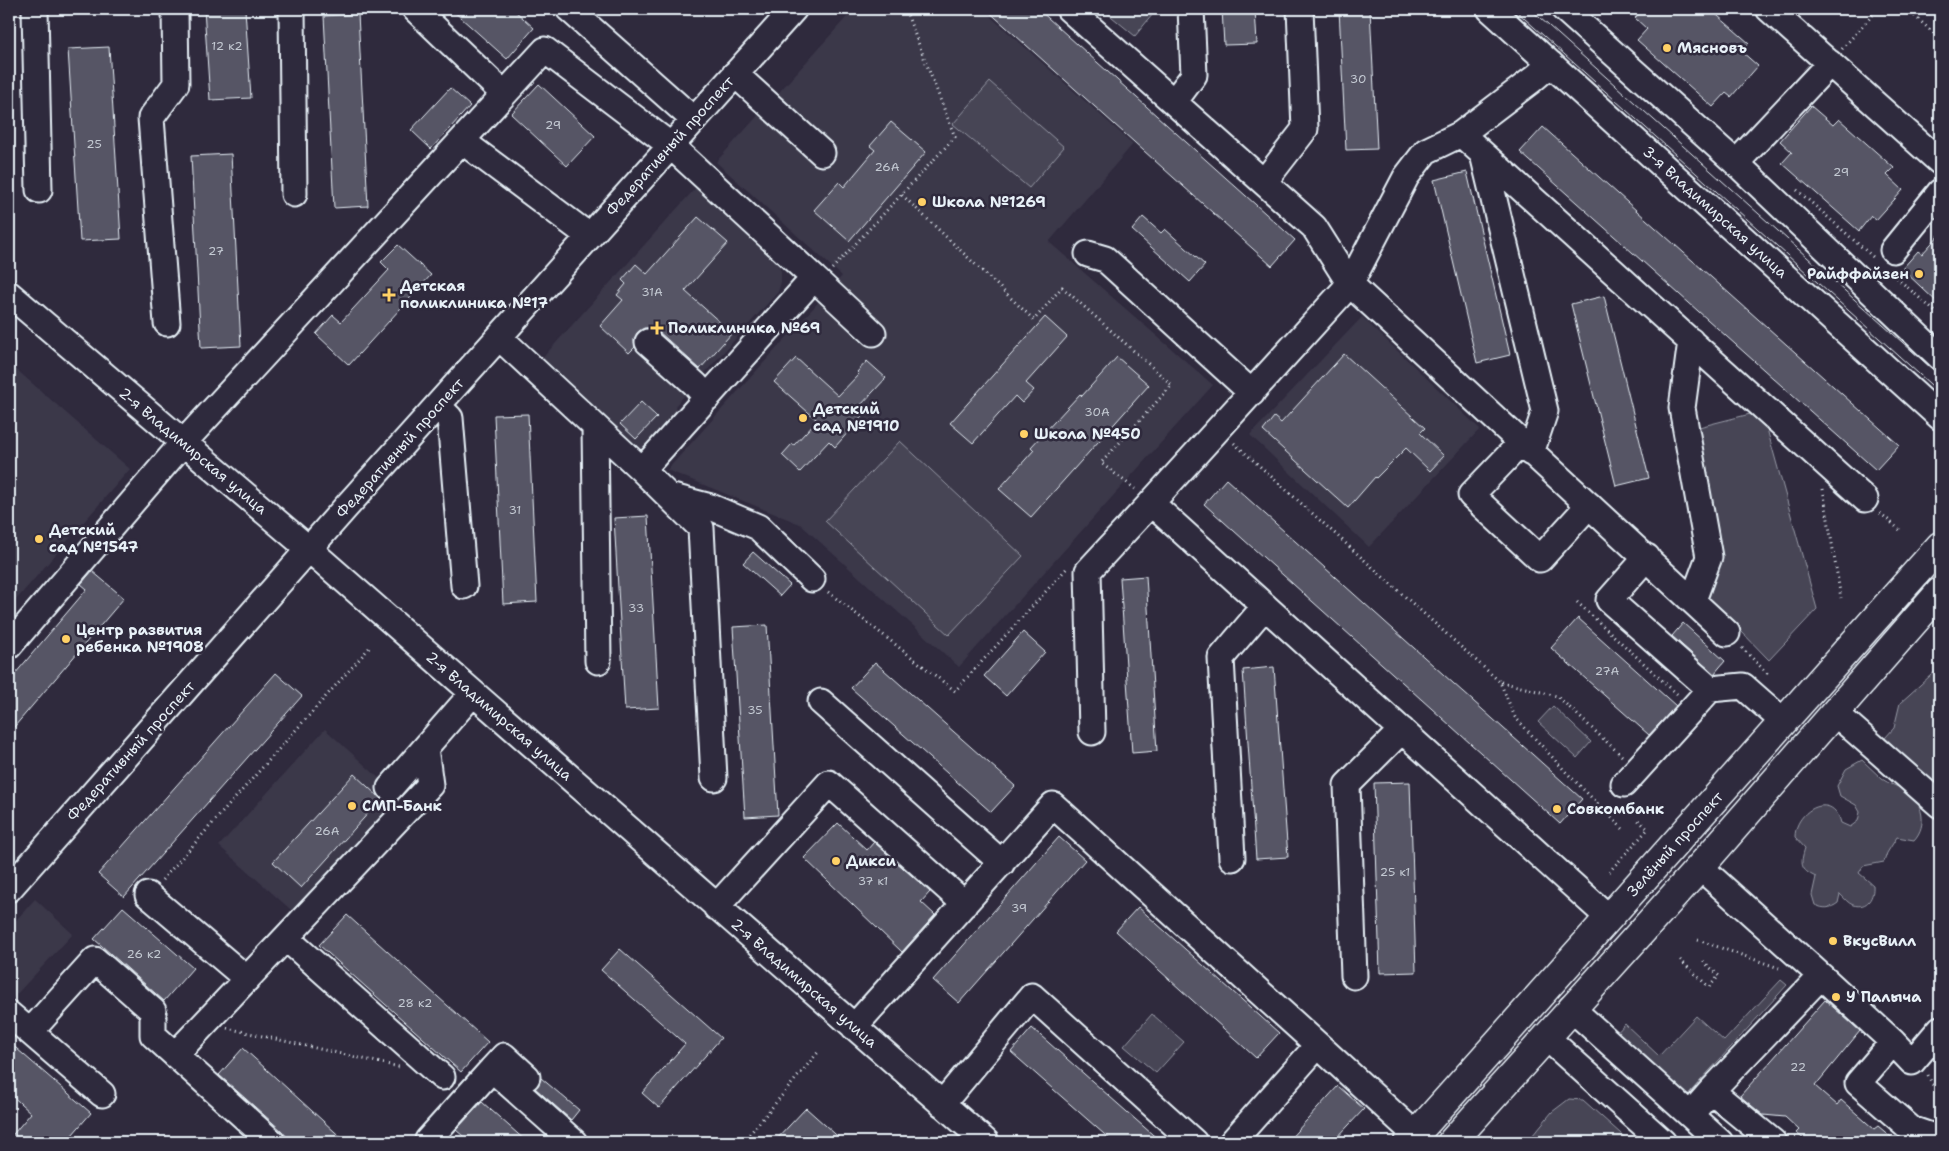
<svg xmlns="http://www.w3.org/2000/svg" width="1949" height="1151" viewBox="0 0 1949 1151" font-family="'Shantell Sans',sans-serif">
<rect width="100%" height="100%" fill="#2f2a3d"/>
<filter id="ink" filterUnits="userSpaceOnUse"><feTurbulence type="fractalNoise" baseFrequency=".02" numOctaves="2"/><feDisplacementMap in="SourceGraphic" scale="10" xChannelSelector="R" yChannelSelector="G"/><feConvolveMatrix kernelMatrix="1 2 1 2 8 2 1 2 1" color-interpolation-filters="sRGB"/></filter>
<g filter="url(#ink)">
<path fill="#3b3749" d="M854 9H982L1133 144 1049 242 1213 385 959 667 800 524 667 470 842 276 716 162Z
M701 182 776 261 781 271V282L778 292 675 406 676 411 645 449 636 453 537 364Z
M1362 317 1480 429 1369 547 1250 435Z
M9 363 130 469 9 608Z
M325 729 403 800 298 916 219 846Z
M35 899 73 934 12 999 9 997V928Z"/>
<path fill="#464455" stroke="#979aa6" d="M1109 9H1157L1135 36 1106 12Z
M990 82 1064 147 1029 188 953 124Z
M1762 411 1817 609 1769 660 1709 598 1722 556 1695 428Z
M900 441 1023 556 949 635 825 521Z
M1940 667V796L1903 764 1896 748 1885 738 1894 728 1900 703Z
M1553 706 1591 742 1577 758 1538 722Z
M1862 760C1869 766 1875 773 1882 779 1889 784 1898 786 1906 791 1923 802 1928 825 1914 840L1897 837 1887 853 1884 862 1863 866 1859 873 1873 885C1874 897 1868 909 1853 905 1848 903 1844 898 1840 894L1838 903C1830 909 1824 909 1815 905L1812 895 1816 877C1800 870 1800 864 1805 848L1795 837C1795 810 1833 790 1841 823L1850 827 1858 821 1860 812 1856 805 1840 796 1837 786 1846 769Z
M1781 980 1787 985 1683 1100 1613 1037 1625 1024 1659 1056 1696 1016 1724 1041Z
M1152 1014 1184 1042 1156 1073 1124 1046Z
M1569 1099 1583 1100 1630 1142H1527L1552 1112Z"/>
<path fill="#575565" stroke="#e8f1f8" d="M204 9H245L251 98 210 100Z
M451 9H513L534 28 507 59Z
M986 9H1038L1295 240 1272 266Z
M1222 9H1255L1257 44 1224 45Z
M1339 9H1370L1377 149 1346 150Z
M1643 9H1710L1749 43 1741 51 1758 66 1731 97 1726 93 1713 107 1637 40 1647 29 1635 18Z
M358 14 368 206 334 208 324 16Z
M109 47 121 239 80 241 68 49Z
M539 84 595 136 567 166 511 114Z
M450 88 470 106 431 149 411 130Z
M1811 106 1833 125 1839 119 1894 168 1887 175 1903 190 1876 220 1871 216 1859 231 1782 163 1792 152 1780 141Z
M891 122 926 152 849 241 814 210 839 182 844 187 875 150 870 146Z
M1543 127 1899 445 1876 470 1520 152Z
M231 154 241 346 201 348 191 156Z
M1467 172 1510 355 1477 363 1434 180Z
M698 217 728 243 685 291 732 333 700 369 658 331 651 328H644L637 333 634 340 635 347 629 353 600 326 623 300 617 295 626 284 622 280 636 264 647 274Z
M1143 217 1161 233 1165 229 1205 265 1190 282 1132 230Z
M1940 234V305L1902 269 1918 251 1922 254Z
M398 245 431 275 349 365 316 334 333 315 341 322 389 270 381 262Z
M1604 296 1649 478 1616 486 1571 304Z
M1045 317 1067 337 1026 383 1034 390 1022 403 1015 396 973 443 950 423Z
M1344 354 1425 428 1420 433 1444 456 1430 471 1406 448 1376 478 1375 477 1348 508 1263 431 1274 417 1281 423Z
M1117 357 1149 385 1031 517 999 489 1034 450 1031 447 1080 394 1082 396Z
M796 358 838 396 859 374 857 372 867 361 886 378 860 406 866 412 835 447 829 441 800 472 782 455 792 444 794 445 817 420 774 382Z
M641 402 657 417 636 439 620 424Z
M528 414 537 602 503 604 494 415Z
M1226 479 1582 799 1560 824 1204 504Z
M648 516 659 708 625 710 614 518Z
M753 552 790 585 780 596 743 563Z
M92 571 124 598 9 733V681L87 589 81 584Z
M1146 576 1157 751 1132 753 1120 578Z
M1578 618 1676 706 1649 735 1551 648Z
M1683 623 1725 661 1714 674 1672 636Z
M767 625 778 815 745 817 733 627Z
M1023 632 1045 652 1006 696 984 676Z
M875 662 1015 786 991 812 851 688Z
M1274 667 1288 857 1256 859 1243 670Z
M276 673 302 696 124 897 98 874Z
M354 774 381 799 301 888 273 862Z
M1410 782 1416 972 1380 973 1374 783Z
M838 823 867 850 874 842 930 892 921 902 935 915 902 952 804 858Z
M1059 837 1085 860 959 1003 933 980Z
M123 907 193 968 164 1001 94 939Z
M1138 907 1279 1033 1256 1058 1116 931Z
M347 915 488 1042 461 1072 319 945Z
M620 949 721 1038 659 1108 642 1093 685 1044 601 970Z
M1825 1000 1860 1031 1815 1086 1837 1105 1841 1100 1874 1129 1878 1126 1897 1142H1808L1796 1133 1799 1130 1785 1117 1763 1115 1740 1096Z
M1032 1028 1161 1142H1113L1011 1052Z
M9 1042 91 1113 66 1142H9V1139L31 1113 9 1093Z
M243 1048 346 1142H291L282 1131 219 1075Z
M541 1078 579 1110 571 1120 535 1088Z
M1338 1086 1364 1109 1333 1142H1287Z
M482 1102 527 1142H470L456 1130Z
M806 1108 844 1142H774Z"/>
<g fill="none" stroke-linecap="round" stroke-linejoin="round">
<g stroke="#e8f1f8" stroke-width="29">
<path id="minor" d="M35 9 39 190
M292 9 294 194
M415 9 504 94
M569 9 694 120
M1069 9 1314 227 1350 284 1727 633
M1490 9 1940 417
M1564 9 1736 163 1940 357
M1769 9 1940 162
M1551 64 1532 80 1461 134 1426 151 1406 177 1350 284 1151 503 1609 918
M735 74 822 153
M1174 102 1194 75 1191 9
M1461 134 1865 499
M462 141 589 236
M1483 154 1545 411 1531 453
M1736 163 1830 63
M1264 182 1305 129 1300 9
M1893 250 1940 192
M1088 254 1105 259 1252 393
M814 278 873 333
M9 294 310 550 986 1142
M167 323 151 118 176 84 175 9
M1691 341 1682 408 1709 557 1693 600
M648 342 695 384 707 398
M438 406 450 418 464 586
M595 427 598 661
M1521 443 1471 495 1540 559 1589 505
M642 470 701 528 714 778
M669 496 711 507 758 527 812 579
M1647 557 1609 600 1710 689 1743 686 1784 722
M9 646 183 443 545 50 670 145 814 278 642 470 499 337
M821 702 1002 863
M1835 713 1940 805
M1092 732 1088 571 1151 503
M1624 784 1710 689
M390 788 473 693
M1232 858 1221 658 1265 606
M1700 867 1821 976
M9 889 346 507 794 9
M148 895 247 979
M716 907 829 783 965 904
M286 938 442 1077
M1354 976 1347 785 1402 730
M1571 1008 1720 1142
M9 1014 30 1032 95 960 153 1011V1035L272 1142
M854 1027 1053 805 1318 1045
M30 1032 102 1094
M1546 1037 1663 1142
M1893 1042 1912 1062 1940 1029
M175 1055 430 785 425 748
M527 1077 504 1056 492 1069 574 1142
M1711 1091 1773 1142
M942 1104 1032 996 1194 1142
M1690 1115 1711 1091 1821 976 1893 1042 1858 1083 1911 1129 1934 1137 1940 1142
M428 1140 492 1069
M1232 1142 1318 1045 1416 1135"/>
</g>
<g stroke="#e8f1f8" stroke-width="31">
<path id="major" d="M1409 1142 1940 546
M1452 1142 1700 867 1940 592"/>
</g>
<path stroke="#e8f1f8" stroke-width="3" stroke-dasharray="1 4" stroke-linecap="butt" d="M1907 9 1940 39
M1842 49 1878 9
M1797 190 1873 257
M902 195 1034 320 1062 287 1172 385 1101 463 1135 489
M832 269 955 137 905 9
M1889 271 1940 316
M1234 443 1500 682 1515 717 1566 772 1625 831
M1823 489 1841 598
M1880 513 1901 531
M828 592 955 691 1068 567
M1577 602 1677 694
M1742 648 1770 676
M1501 682 1557 696 1622 756
M1609 872 1648 829 1637 819
M162 880 370 647
M1698 940 1779 968
M1680 960 1709 987 1719 976 1702 960
M227 1028 399 1067
M1928 1075 1932 1084 1940 1091
M749 1135 758 1142
M743 1142 820 1050"/>
<use href="#minor" stroke="#2f2a3d" stroke-width="25"/>
<use href="#major" stroke="#2f2a3d" stroke-width="28"/>
<path stroke="#e8f1f8" stroke-width="1" d="M1514 9 1940 393
M1530 9 1940 376"/>
</g>
</g>
<g fill="#ffd166" stroke="#2f2a3d" stroke-width="2">
<circle cx="1667" cy="48" r="5"/>
<circle cx="922" cy="202" r="5"/>
<circle cx="1919" cy="274" r="5"/>
<path d="M386.5 287.5h5v5h5v5h-5v5h-5v-5h-5v-5h5z"/>
<path d="M654.5 320.5h5v5h5v5h-5v5h-5v-5h-5v-5h5z"/>
<circle cx="803" cy="418" r="5"/>
<circle cx="1024" cy="434" r="5"/>
<circle cx="39" cy="539" r="5"/>
<circle cx="66" cy="639" r="5"/>
<circle cx="352" cy="806" r="5"/>
<circle cx="1557" cy="809" r="5"/>
<circle cx="836" cy="861" r="5"/>
<circle cx="1833" cy="941" r="5"/>
<circle cx="1836" cy="997" r="5"/>
</g>
<g text-anchor="middle" dominant-baseline="central" stroke-width="5" stroke-linejoin="round" paint-order="stroke">
<g font-size="12" fill="#c4cad3">
<text x="227" y="46">12 к2</text>
<text x="1358" y="79">30</text>
<text x="553" y="125">29</text>
<text x="94" y="144">25</text>
<text x="887" y="167">26А</text>
<text x="1841" y="172">29</text>
<text x="216" y="251">27</text>
<text x="652" y="292">31А</text>
<text x="1097" y="412">30А</text>
<text x="515" y="510">31</text>
<text x="636" y="608">33</text>
<text x="1607" y="671">27А</text>
<text x="755" y="710">35</text>
<text x="327" y="831">26А</text>
<text x="1395" y="872">25 к1</text>
<text x="873" y="881">37 к1</text>
<text x="1019" y="908">39</text>
<text x="144" y="954">26 к2</text>
<text x="415" y="1003">28 к2</text>
<text x="1798" y="1067">22</text>
</g>
<g font-size="15" font-weight="bold" fill="#e8f1f8" stroke="#2f2a3d" text-anchor="start">
<text x="1677" y="48">Мясновъ</text>
<text x="932" y="202">Школа №1269</text>
<text x="1909" y="274" text-anchor="end">Райффайзен</text>
<text x="400" y="286">Детская<tspan x="400" dy="17">поликлиника №17</tspan></text>
<text x="668" y="328">Поликлиника №69</text>
<text x="813" y="409">Детский<tspan x="813" dy="17">сад №1910</tspan></text>
<text x="1034" y="434">Школа №450</text>
<text x="49" y="530">Детский<tspan x="49" dy="17">сад №1547</tspan></text>
<text x="76" y="630">Центр развития<tspan x="76" dy="17">ребенка №1908</tspan></text>
<text x="362" y="806">СМП-Банк</text>
<text x="1567" y="809">Совкомбанк</text>
<text x="846" y="861">Дикси</text>
<text x="1843" y="941">ВкусВилл</text>
<text x="1846" y="997">У Палыча</text>
</g>
<g font-size="15" fill="#e8f1f8" stroke="#2f2a3d">
<text transform="translate(670 146) rotate(-48)">Федеративный проспект</text>
<text transform="translate(1715 212) rotate(42)">3-я Владимирская улица</text>
<text transform="translate(400 448) rotate(-48)">Федеративный проспект</text>
<text transform="translate(193 451) rotate(40)">2-я Владимирская улица</text>
<text transform="translate(499 716) rotate(41)">2-я Владимирская улица</text>
<text transform="translate(131 751) rotate(-48)">Федеративный проспект</text>
<text transform="translate(1675 844) rotate(-48)">Зелёный проспект</text>
<text transform="translate(804 983) rotate(41)">2-я Владимирская улица</text>
</g>
</g>
<rect width="1949" height="1151" fill="none" stroke="#2f2a3d" stroke-width="30"/>
<rect x="15" y="15" width="1919" height="1121" fill="none" stroke="#e8f1f8" stroke-width="2" filter="url(#ink)"/>
</svg>
